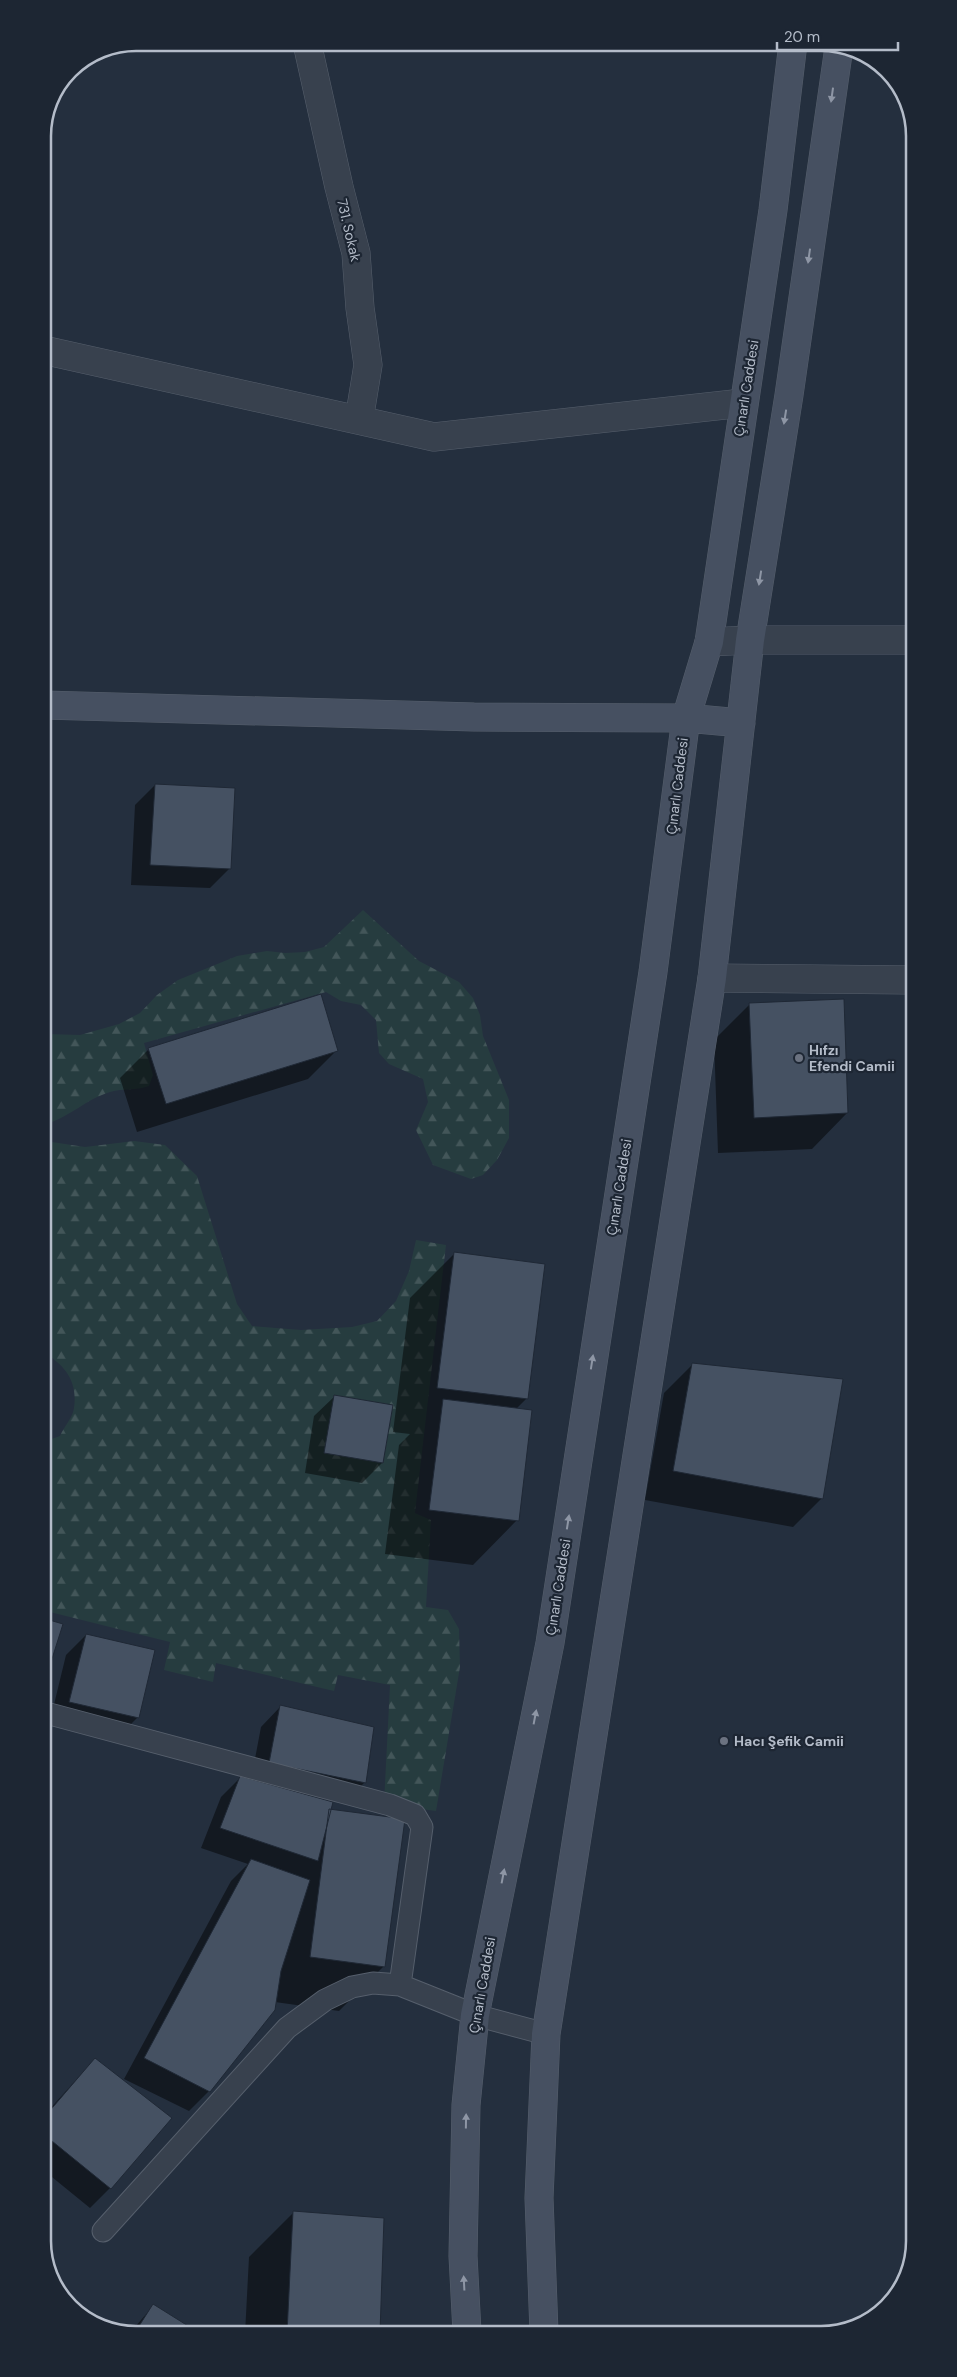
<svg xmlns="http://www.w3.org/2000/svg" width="957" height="2377" viewBox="0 0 957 2377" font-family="'DM Sans',sans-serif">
<defs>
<pattern id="forest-firs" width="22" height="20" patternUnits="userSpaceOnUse" patternTransform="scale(1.25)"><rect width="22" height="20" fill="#263c3f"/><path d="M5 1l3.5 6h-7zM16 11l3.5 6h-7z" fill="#435659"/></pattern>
</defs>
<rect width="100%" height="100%" fill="#242f3e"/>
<path fill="url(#forest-firs)" d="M363 910 419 961 459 982 473 998 480 1015 483 1036 509 1100V1138L497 1160 483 1175 471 1179 433 1165 416 1130 428 1102 423 1079 389 1064 379 1053 376 1020 361 1005 341 1001 326 992 144 1043 153 1075 149 1086C136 1091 123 1088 110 1092 86 1099 69 1118 45 1124V1034L80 1035 119 1024 140 1013 157 995 178 980 237 956 267 951 285 953 305 952 324 947Z
M45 1141 85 1147 134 1141 165 1145 197 1176 237 1304 252 1326 301 1330 352 1327 377 1321 396 1301 409 1271 416 1240 446 1245 415 1513 431 1520 426 1607 448 1610 459 1629 460 1667 436 1811 384 1804 390 1685 338 1675 334 1691 216 1663 213 1682 164 1670 170 1642 46 1611V1441L60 1436C64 1427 73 1417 74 1408 78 1381 65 1366 45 1353Z"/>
<path fill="#0007" d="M155 785 230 868 210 888 131 885 135 805Z
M750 1004 847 1113 812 1149 718 1153 714 1040Z
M149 1049 336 1051 308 1079 137 1132 120 1078Z
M454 1254 527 1398 516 1409 517 1520 473 1565 385 1554 399 1445 410 1434 393 1432 410 1298Z
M692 1365 822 1498 793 1527 645 1500 664 1393Z
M335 1396 382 1463 362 1483 305 1473 314 1416Z
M86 1635 138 1717 118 1737 50 1721 66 1655Z
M281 1706 365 1782 345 1802 314 1796V1798L330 1811 384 1966 339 2011 275 2002 209 2091 189 2111 124 2079 231 1881 248 1864 201 1848 221 1797 241 1777 251 1780 261 1727Z
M95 2059 110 2188 90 2208 47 2173V2112Z
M294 2212 379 2333 245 2334 249 2257Z
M153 2306 198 2334H129Z"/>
<path fill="#455162" stroke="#1f2835" d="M155 784 235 788 231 869 150 865Z
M321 994 338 1051 166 1104 148 1048Z
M844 999 848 1113 754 1118 749 1003Z
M454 1252 545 1264 528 1399 437 1388Z
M692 1363 843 1379 823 1499 673 1471Z
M334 1395 393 1405 383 1463 324 1453Z
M443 1399 532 1410 519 1521 429 1510Z
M46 1619 63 1624 46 1678Z
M86 1634 155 1650 139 1718 69 1702Z
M280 1705 374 1727 366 1783 269 1763Z
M240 1776 333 1802 318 1861 220 1828Z
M329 1809 405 1819 385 1967 310 1957Z
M251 1859 310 1880 281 1971 275 2010 210 2092 144 2058Z
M95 2058 172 2118 111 2189 47 2137V2114Z
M293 2211 384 2218 380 2333H287Z
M153 2304 201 2334H134Z"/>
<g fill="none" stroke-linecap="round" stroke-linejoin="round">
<g stroke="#565f6c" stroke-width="23">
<path id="lane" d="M46 1713 390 1805 415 1815 422 1827 400 1985
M103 2231 287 2028 325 2000 352 1987 373 1983 400 1985 475 2015 546 2034"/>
</g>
<g stroke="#565f6c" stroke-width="29">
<path id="street" d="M307 43 339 187 356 253 360 308 368 365 359 420
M43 350 434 437 743 403
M709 642 750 640H911
M712 978 912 980"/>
</g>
<g stroke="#565f6c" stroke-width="29">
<path id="secondary" d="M44 705 474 717 686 718 741 723
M467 2332 463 2256 466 2105 475 2015 550 1643 653 972 686 718 709 642 773 210 793 43
M544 2332 539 2198 546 2034 712 978 750 640 789 395 839 47"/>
</g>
<use href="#lane" stroke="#38414e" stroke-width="21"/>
<use href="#street" stroke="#38414e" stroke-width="28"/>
<use href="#secondary" stroke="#465061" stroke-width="28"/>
</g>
<defs><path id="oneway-solid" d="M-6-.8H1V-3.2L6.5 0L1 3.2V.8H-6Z" transform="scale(1.25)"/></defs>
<g fill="#8e96a5">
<use href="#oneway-solid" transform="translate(832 95) rotate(98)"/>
<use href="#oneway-solid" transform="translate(809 256) rotate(98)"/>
<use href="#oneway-solid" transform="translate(785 417) rotate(99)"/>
<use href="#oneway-solid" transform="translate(760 578) rotate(99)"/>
<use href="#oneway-solid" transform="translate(592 1362) rotate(-81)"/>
<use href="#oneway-solid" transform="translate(568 1522) rotate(-81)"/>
<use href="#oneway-solid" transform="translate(535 1717) rotate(-79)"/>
<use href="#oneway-solid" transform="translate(503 1876) rotate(-79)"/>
<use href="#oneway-solid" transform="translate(466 2121) rotate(-89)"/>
<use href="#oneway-solid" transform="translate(464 2283) rotate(-93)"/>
</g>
<g fill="#6b7280" stroke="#1d2633" stroke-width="2">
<circle cx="799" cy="1058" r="5"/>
<circle cx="724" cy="1741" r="5"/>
</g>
<g text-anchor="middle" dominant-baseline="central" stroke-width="4.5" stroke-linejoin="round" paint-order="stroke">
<g font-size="14" fill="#b4bcc9" stroke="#1d2633">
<text transform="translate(349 230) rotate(77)">731. Sokak</text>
<text transform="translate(746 388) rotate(-81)">Çınarlı Caddesi</text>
<text transform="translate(677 786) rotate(-83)">Çınarlı Caddesi</text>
<text transform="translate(619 1187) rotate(-81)">Çınarlı Caddesi</text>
<text transform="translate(558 1587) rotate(-81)">Çınarlı Caddesi</text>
<text transform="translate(482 1985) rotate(-80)">Çınarlı Caddesi</text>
</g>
<g font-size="14" font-weight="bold" fill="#b4bcc9" stroke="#1d2633" text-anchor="start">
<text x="809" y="1050">Hıfzı<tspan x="809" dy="16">Efendi Camii</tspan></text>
<text x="734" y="1741">Hacı Şefik Camii</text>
</g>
</g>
<path d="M0 0H957V2377H0ZM136 51H821A85 85 0 0 1 906 136V2241A85 85 0 0 1 821 2326H136A85 85 0 0 1 51 2241V136A85 85 0 0 1 136 51Z" fill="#1d2633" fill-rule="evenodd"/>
<path fill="none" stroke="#b4bcc9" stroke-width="2.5" d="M136 51H821A85 85 0 0 1 906 136V2241A85 85 0 0 1 821 2326H136A85 85 0 0 1 51 2241V136A85 85 0 0 1 136 51Z"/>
<path d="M777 42v8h121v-8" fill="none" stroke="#b4bcc9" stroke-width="2.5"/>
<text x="784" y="42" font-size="15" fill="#b4bcc9" stroke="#1d2633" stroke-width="4" paint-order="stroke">20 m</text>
</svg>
